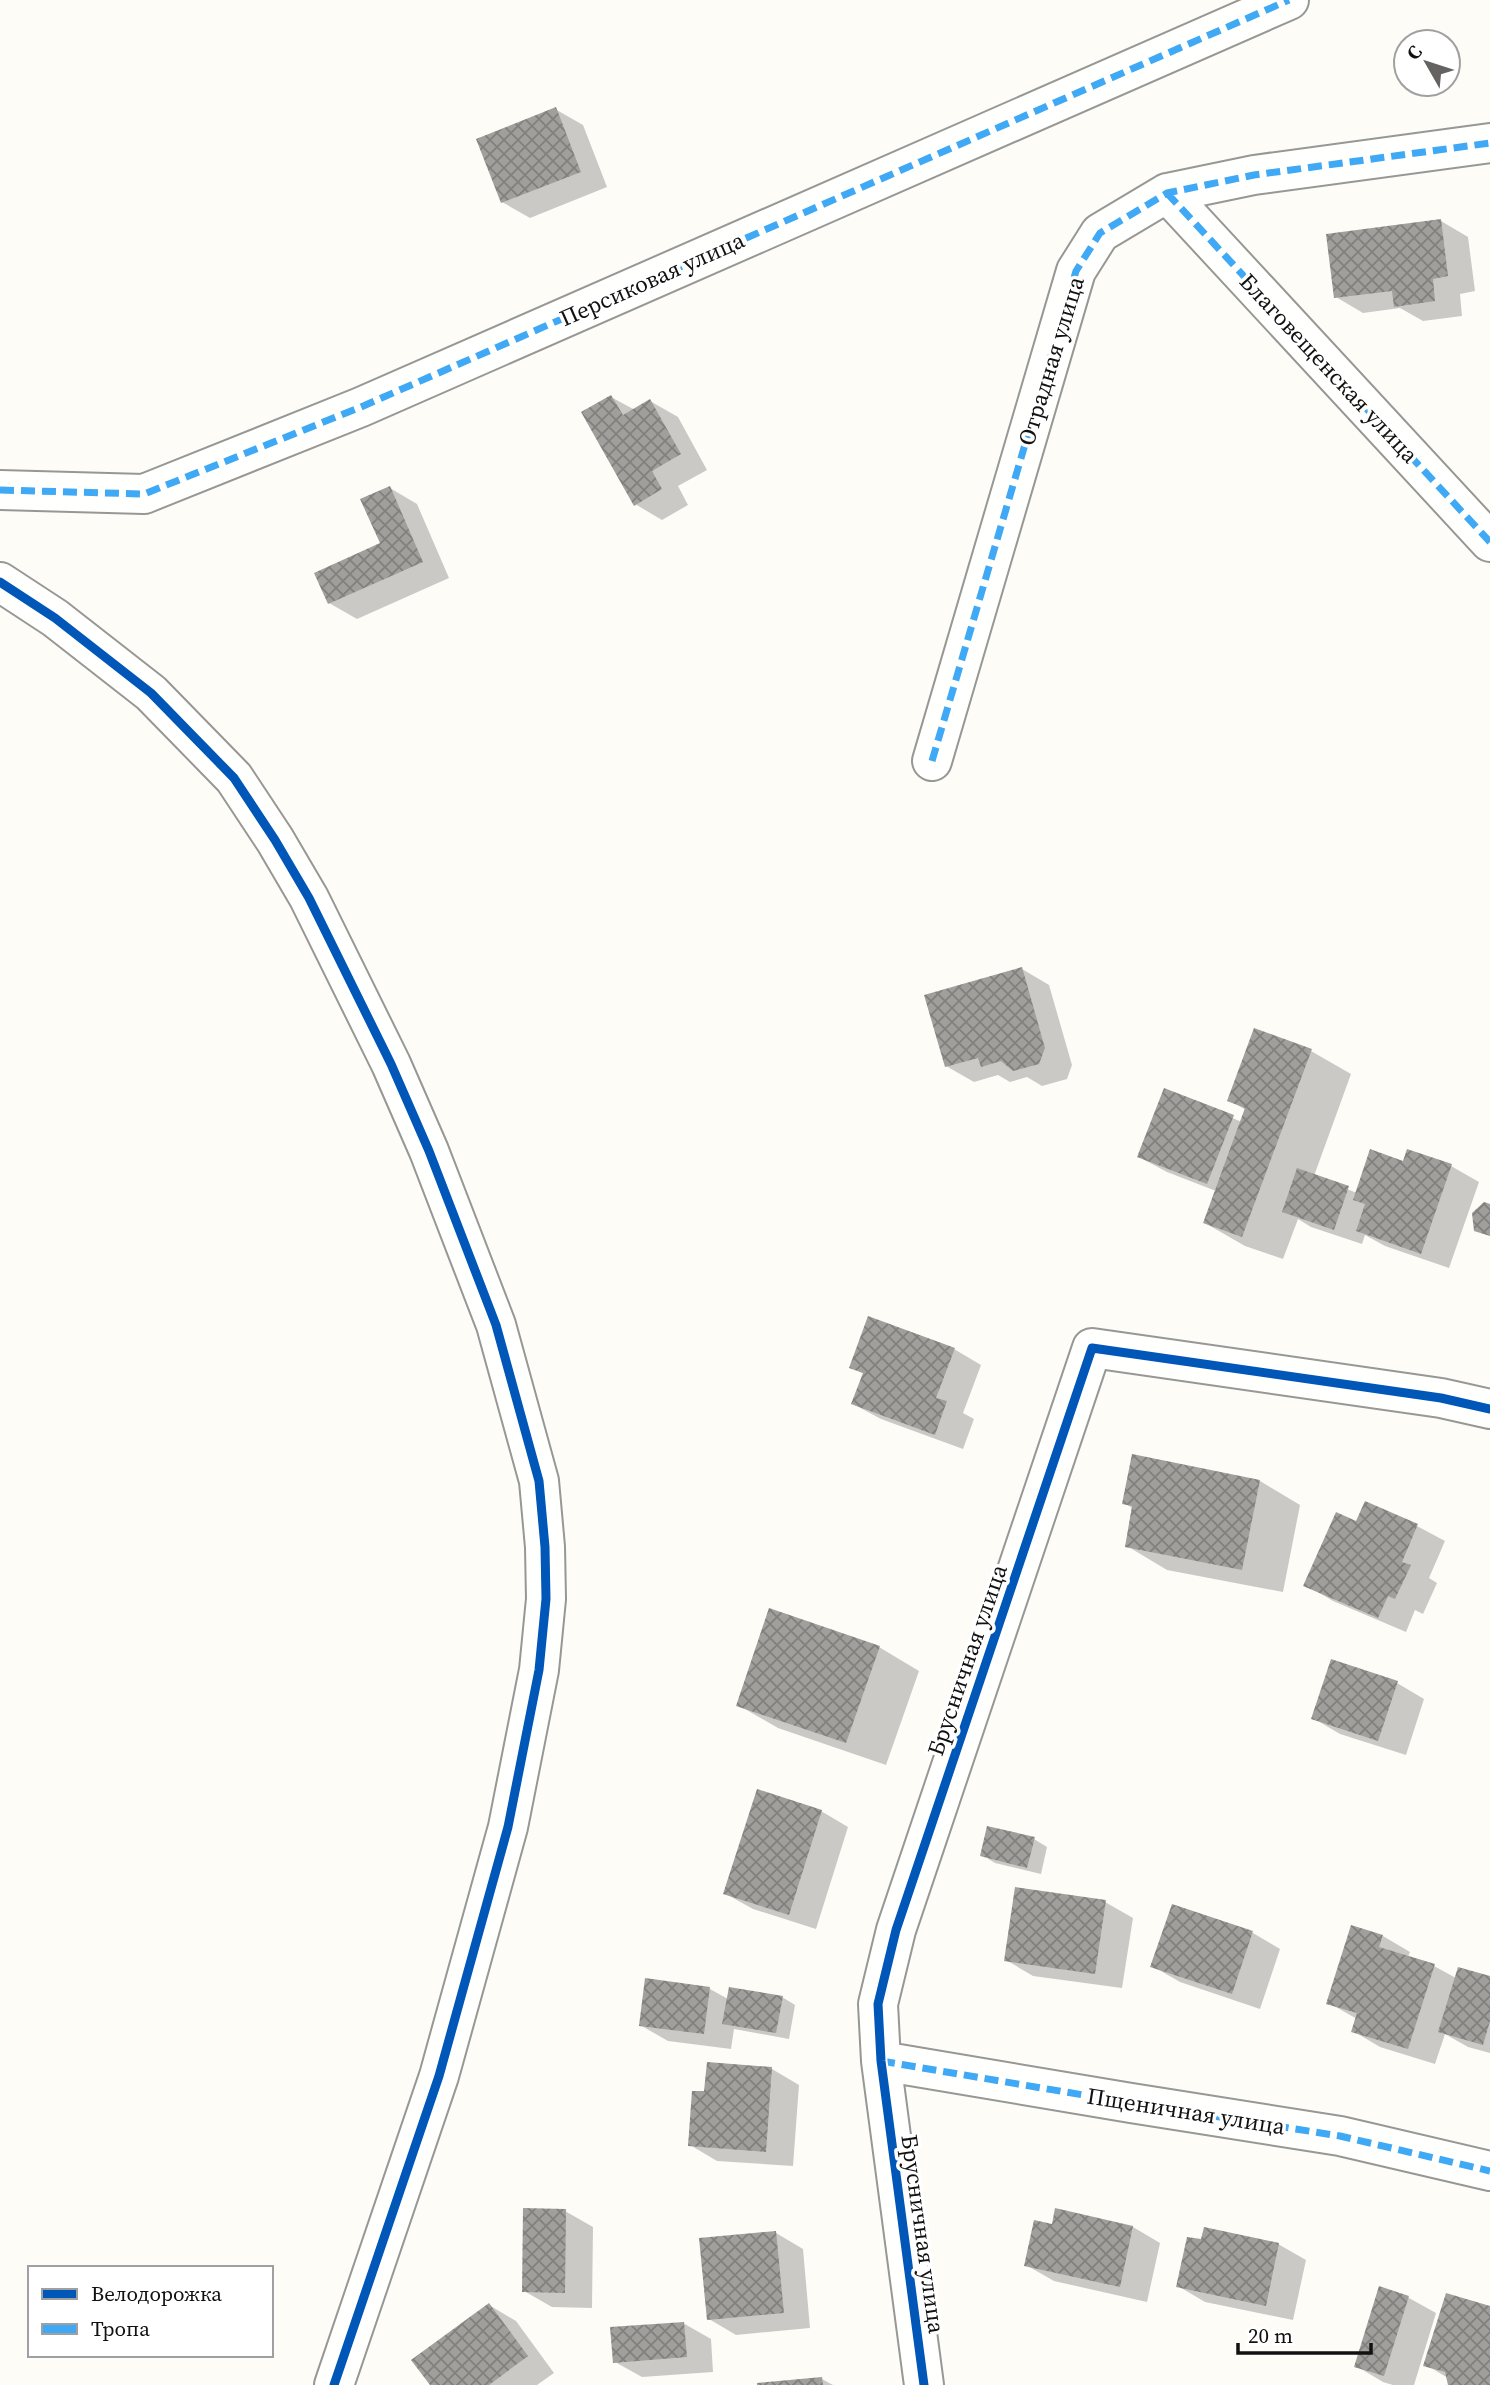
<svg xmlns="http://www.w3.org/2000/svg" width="1490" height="2385" viewBox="0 0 1490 2385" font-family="'Source Serif 4',serif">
<defs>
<pattern id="building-cross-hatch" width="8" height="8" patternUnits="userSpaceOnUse" patternTransform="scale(1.75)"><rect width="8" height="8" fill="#a19f9c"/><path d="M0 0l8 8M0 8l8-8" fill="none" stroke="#82807e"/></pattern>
</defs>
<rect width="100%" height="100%" fill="#fdfcf7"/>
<path fill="#0003" d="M555 109 583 125 607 187 530 218 502 202Z
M1441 221 1468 237 1475 291 1460 294 1462 316 1423 321 1400 308 1363 313 1336 297Z
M611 397 635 410 650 401 678 417 707 470 678 486 688 505 662 520 635 504Z
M390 488 417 504 449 578 357 619 329 603 382 544Z
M1022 969 1049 985 1072 1065 1067 1079 1042 1086 1027 1077 1010 1082 998 1075 974 1082 946 1066Z
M1311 1051 1351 1074 1314 1176 1357 1193 1404 1163 1451 1166 1479 1182 1449 1268 1385 1246 1365 1235 1362 1244 1311 1227 1298 1219 1283 1259 1245 1246 1205 1223 1216 1191 1167 1172 1139 1157 1165 1090 1242 1122 1246 1110 1229 1100Z
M954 1349 981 1365 963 1413 974 1419 963 1449 881 1419 853 1404 864 1374 851 1367Z
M1134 1456 1260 1481 1300 1505 1283 1592 1167 1570 1127 1546 1134 1509 1124 1503Z
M1366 1504 1417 1526 1445 1541 1429 1578 1437 1583 1423 1614 1415 1610 1406 1632 1333 1601 1306 1585 1357 1523Z
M879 1647 919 1671 886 1765 778 1728 738 1705Z
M1397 1683 1424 1699 1406 1755 1340 1734 1313 1718Z
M821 1811 848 1827 816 1929 753 1909 726 1894Z
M1034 1839 1047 1847 1041 1874 995 1863 982 1855Z
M1105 1902 1133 1918 1122 1988 1033 1976 1006 1960Z
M1173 1906 1253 1933 1280 1949 1260 2009 1180 1982 1152 1966Z
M1383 1936 1410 1952 1408 1957 1434 1966 1456 1978H1490V2053L1468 2047 1445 2034 1435 2064 1380 2047 1353 2031 1357 2019 1329 2003Z
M646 1980 710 1989 728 1999 782 1997 795 2005 789 2039 734 2029 731 2049 668 2041 640 2025Z
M708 2064 772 2069 799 2085 793 2166 717 2161 690 2145 706 2093Z
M1056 2210 1133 2227 1160 2243 1147 2302 1054 2281 1026 2265 1053 2226Z
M565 2211 593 2227 592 2308 552 2307 524 2291Z
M776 2233 803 2249 810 2328 736 2335 709 2319Z
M1278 2244 1306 2260 1293 2320 1205 2302 1178 2286Z
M1380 2289 1409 2298 1436 2313 1414 2385H1393L1383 2382 1356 2366Z
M489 2305 516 2321 554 2373 537 2385H432Z
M1490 2308V2385H1452L1448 2378 1426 2365Z
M683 2323 711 2339 713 2372 642 2377 615 2362Z
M822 2379 833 2385H756Z"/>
<path fill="url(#building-cross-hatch)" d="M556 107 581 172 501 203 476 139Z
M1441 219 1448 276 1433 279 1435 301 1394 307 1392 291 1334 298 1326 234Z
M611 395 623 415 650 399 681 454 652 471 662 489 634 506 581 412Z
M390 486 423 562 328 604 314 573 380 543 360 499Z
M1022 967 1045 1048 1039 1064 1013 1071 1001 1061 981 1067 978 1058 945 1067 924 995Z
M1254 1028 1312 1049 1242 1237 1203 1223 1245 1108 1227 1101Z
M1164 1088 1234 1115 1207 1184 1137 1157Z
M1370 1149 1403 1161 1407 1149 1452 1164 1421 1254 1356 1231 1365 1204 1353 1200Z
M1297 1168 1349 1186 1334 1230 1282 1212Z
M1484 1202 1490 1204V1236L1474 1231 1472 1213Z
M868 1316 955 1348 936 1398 947 1401 935 1435 851 1404 863 1373 849 1368Z
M1132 1454 1260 1480 1242 1570 1125 1547 1132 1506 1122 1504Z
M1365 1501 1418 1524 1402 1562 1411 1565 1395 1599 1388 1596 1378 1618 1303 1586 1336 1512 1356 1521Z
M769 1608 880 1646 846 1743 736 1706Z
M1331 1659 1398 1681 1378 1741 1311 1719Z
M757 1789 822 1810 789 1915 723 1894Z
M987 1826 1035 1837 1027 1868 980 1856Z
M1015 1887 1106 1900 1095 1974 1004 1961Z
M1172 1904 1253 1931 1232 1994 1150 1967Z
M1351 1925 1383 1935 1379 1947 1435 1964 1408 2049 1351 2032 1357 2013 1326 2004Z
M1458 1967 1490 1976V2021L1483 2045 1438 2032Z
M645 1978 710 1987 704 2034 639 2026Z
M729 1987 783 1996 776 2033 722 2024Z
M707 2062 772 2067 766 2152 688 2146 692 2091H704Z
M523 2208 566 2209 565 2293 522 2292Z
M1055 2208 1133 2226 1120 2287 1024 2266 1034 2220 1052 2224Z
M1204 2227 1279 2243 1266 2306 1176 2287 1187 2237 1201 2239Z
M776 2231 784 2313 707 2320 699 2238Z
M1379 2286 1409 2296 1384 2376 1354 2367Z
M1446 2293 1490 2306V2385H1448L1445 2372 1423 2366Z
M489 2303 528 2356 489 2385H430L411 2360Z
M684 2322 687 2357 613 2363 610 2327Z
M822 2377 823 2385H757V2383Z"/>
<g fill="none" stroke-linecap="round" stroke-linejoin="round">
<g stroke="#979795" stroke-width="42">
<path id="minor" d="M1167 193 1490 542
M0 490 144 494 361 407 1289 0
M0 582 55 618 151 693 234 778 275 840 309 898 391 1064 429 1151 496 1325 539 1481 545 1547 546 1599 539 1670 508 1827 439 2076 334 2385
M932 761 1076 271 1100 233 1167 193 1254 175 1490 143
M881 2061 1131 2103 1340 2136 1490 2171
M924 2385 881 2061 878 2004 896 1930 1092 1348 1441 1398 1490 1409"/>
</g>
<use href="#minor" stroke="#fffffe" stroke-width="38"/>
<path stroke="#3fa9f5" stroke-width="7" stroke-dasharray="14 7" stroke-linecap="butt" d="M1167 193 1490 542
M0 490 144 494 361 407 1289 0
M932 761 1076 271 1100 233 1167 193 1254 175 1490 143
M881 2061 1131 2103 1340 2136 1490 2171"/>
<g stroke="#fff" stroke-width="13">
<path id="cycleway" d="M0 582 55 618 151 693 234 778 275 840 309 898 391 1064 429 1151 496 1325 539 1481 545 1547 546 1599 539 1670 508 1827 439 2076 334 2385
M924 2385 881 2061 878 2004 896 1930 1092 1348 1441 1398 1490 1409"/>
</g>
<use href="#cycleway" stroke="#0057b8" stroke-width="9"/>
</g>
<g text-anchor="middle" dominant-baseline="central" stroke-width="7" stroke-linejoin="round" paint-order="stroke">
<g font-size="23" fill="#111" stroke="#fff">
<text transform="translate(652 279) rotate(-24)">Персиковая улица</text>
<text transform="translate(1051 361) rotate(-73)">Отрадная улица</text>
<text transform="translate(1329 368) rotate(47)">Благовещенская улица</text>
<text transform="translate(967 1660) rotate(-71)">Брусничная улица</text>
<text transform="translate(1186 2111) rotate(9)">Пщеничная улица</text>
<text transform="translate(923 2234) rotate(82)">Брусничная улица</text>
</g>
</g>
<rect x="28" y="2266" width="245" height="91" fill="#ffffff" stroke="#a0a0a0" stroke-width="2"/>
<rect x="42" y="2289" width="35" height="10" fill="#0057b8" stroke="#a0a0a0" stroke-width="2"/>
<text x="91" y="2301" font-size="21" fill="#111111">Велодорожка</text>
<rect x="42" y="2324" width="35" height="10" fill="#3fa9f5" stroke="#a0a0a0" stroke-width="2"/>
<text x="91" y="2336" font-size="21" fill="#111111">Тропа</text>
<g transform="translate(1427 63) rotate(309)"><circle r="33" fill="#ffffff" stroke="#a0a0a0" stroke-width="2"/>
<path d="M0-5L12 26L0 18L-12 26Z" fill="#646362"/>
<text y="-10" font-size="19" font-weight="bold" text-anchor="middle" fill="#111111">С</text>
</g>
<path d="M1238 2343v10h133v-10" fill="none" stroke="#111111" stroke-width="3.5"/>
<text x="1248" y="2343" font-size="21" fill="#111111" stroke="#ffffff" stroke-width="5" paint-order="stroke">20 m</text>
</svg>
